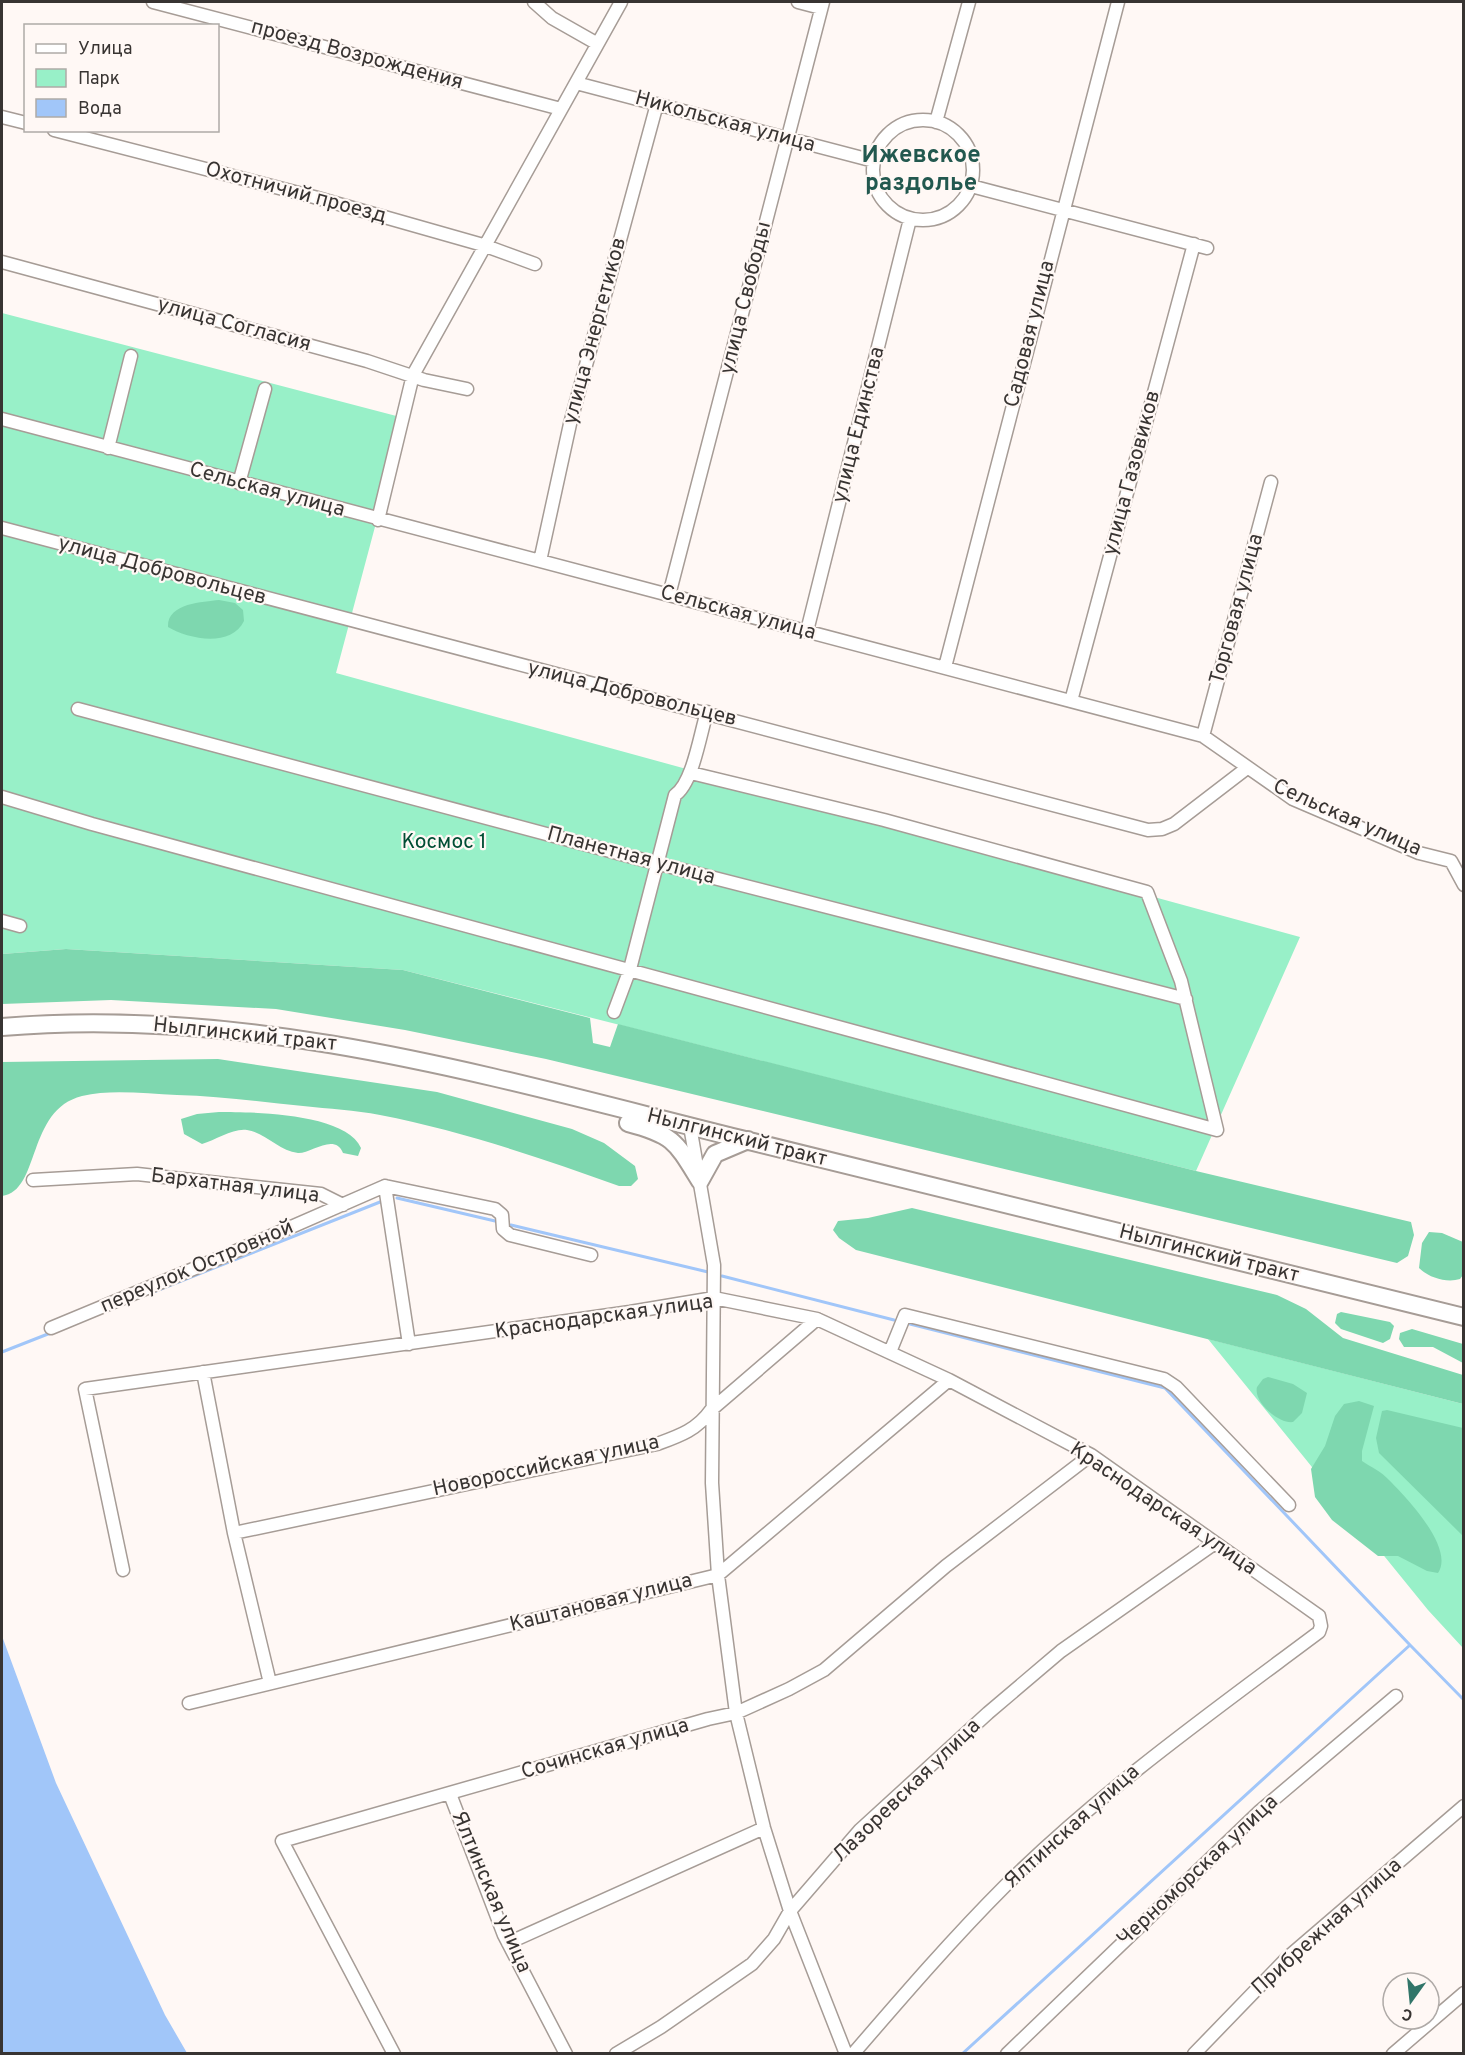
<svg xmlns="http://www.w3.org/2000/svg" width="1465" height="2055" viewBox="0 0 1465 2055" font-family="Overpass,sans-serif">
<rect width="100%" height="100%" fill="#fff8f5"/>
<path fill="#98f0c8" d="M2 313 404 418 336 673 1300 937 1196 1171 403 970 66 949 2 954Z
M1208 1339 1463 1404V1648L1428 1610Z"/>
<path fill="#7ed7af" d="M219 600 235 603 243 610 244 621C231 648 188 639 168 627 167 603 203 602 219 600Z
M66 949 403 970 590 1018 593 1043 610 1047 618 1024 1196 1171 1411 1222 1414 1235 1408 1256 1397 1263 546 1059 405 1030 276 1009 111 1000 2 1004V954Z
M218 1059 437 1092 572 1129 604 1143 635 1166 638 1179 631 1186H619C541 1158 462 1131 380 1115 355 1110 329 1109 303 1106 261 1102 219 1096 177 1095 146 1094 112 1089 82 1096 26 1110 41 1191 2 1196V1062Z
M219 1112C252 1112 346 1113 361 1148L358 1156 343 1153C335 1132 310 1154 298 1153 279 1151 266 1133 247 1130 233 1128 216 1140 202 1144L184 1134 181 1119 197 1114Z
M912 1208 1277 1295 1306 1309 1343 1338 1463 1375V1404L856 1250 839 1238 833 1230 838 1221 868 1218Z
M1429 1232 1442 1233 1463 1242V1275L1460 1279C1447 1283 1429 1278 1419 1268L1422 1243Z
M1341 1312 1390 1322 1394 1326 1390 1339 1383 1343 1341 1329 1335 1323 1337 1314Z
M1412 1329 1463 1344V1363L1433 1347H1404L1399 1339 1400 1333Z
M1268 1377 1293 1384 1307 1393 1302 1413 1293 1422C1279 1424 1253 1402 1257 1387L1263 1379Z
M1359 1401 1374 1406 1362 1451V1461C1371 1467 1382 1472 1389 1480 1406 1497 1455 1548 1438 1573L1427 1571 1398 1556H1378L1332 1520 1315 1497 1311 1469 1325 1446 1335 1416 1344 1404Z
M1387 1410 1463 1428V1536L1379 1453 1376 1438 1382 1411Z"/>
<path fill="#a1c6f9" d="M2 1636 56 1783 165 2015 187 2053H2Z"/>
<g fill="none" stroke-linecap="round" stroke-linejoin="round">
<path stroke="#a1c6f9" stroke-width="3" d="M397 1198 495 1221
M511 1225 708 1272
M722 1276 894 1320
M151 1293 380 1202
M910 1324 1165 1388 1410 1645
M2 1352 53 1332
M962 2054 1410 1645 1464 1700"/>
<g stroke="#a69c96" stroke-width="15">
<path id="minor" d="M153 2 561 109
M534 2 552 18 596 43
M798 2 821 8
M576 83 874 161
M2 117 26 123
M873 170a50 50 0 1 1 100 0a50 50 0 1 1-100 0Z
M936 122 969 2
M54 130 314 197 483 245 535 264
M971 186 1207 248
M2 262 367 361 424 380 467 389
M2 419 1203 736 1293 799 1419 853 1451 861 1464 885
M108 448 131 356
M239 483 265 389
M378 520 413 375 621 2
M2 528 1148 830 1162 829 1174 824 1247 768
M540 561 570 424 657 104
M669 595 823 2
M807 631 910 219
M945 667 1118 2
M1071 701 1194 244
M78 709 636 858 1186 999
M1203 736 1271 482
M2 797 92 824 1217 1130 1181 981 1147 892 884 820 691 773
M2 921 20 926
M614 1012 630 969 675 795C693 783 700 734 707 712
M690 1126 714 1265 712 1483 718 1575 736 1713 764 1828 790 1911 846 2054
M33 1180 137 1174 321 1194 343 1205
M385 1186 409 1344
M51 1328 234 1252 385 1186 495 1209 502 1215 503 1229 510 1235 591 1255
M890 1352 905 1315 1164 1379 1176 1387 1289 1505
M203 1372 234 1533 270 1683
M234 1533 657 1444C679 1436 697 1430 711 1410L817 1319
M123 1570 85 1389 630 1312 714 1298 817 1319 949 1380 1091 1455 1319 1616 1321 1626 1319 1632C1212 1712 1101 1791 1006 1885 952 1939 903 1996 853 2054
M189 1703 718 1575 949 1380
M450 1794 504 1935 566 2054
M508 1943 764 1828
M394 2054 282 1841 708 1719 736 1713 789 1689 824 1670 946 1566 1091 1455
M616 2054 661 2027 752 1964 774 1939 790 1911 860 1830 988 1713 1061 1651 1215 1543
M1007 2054 1260 1811 1396 1696
M1194 2054 1287 1958 1464 1806
M1393 2054 1464 1993"/>
</g>
<g stroke="#a69c96" stroke-width="20">
<path id="secondary" d="M2 1027C254 1005 499 1079 741 1139 982 1198 1223 1257 1464 1317
M628 1123C674 1135 676 1142 700 1181
M700 1181 715 1154 748 1140"/>
</g>
<use href="#minor" stroke="#fff" stroke-width="12"/>
<use href="#secondary" stroke="#fff" stroke-width="16"/>
</g>
<g text-anchor="middle" dominant-baseline="central" stroke-width="4.5" stroke-linejoin="round" paint-order="stroke">
<g font-size="21" fill="#383432" stroke="#fff8f5">
<text transform="translate(357 55) rotate(15)">проезд Возрождения</text>
<text transform="translate(725 122) rotate(15)">Никольская улица</text>
<text transform="translate(296 193) rotate(15)">Охотничий проезд</text>
<text transform="translate(746 298) rotate(-76)">улица Свободы</text>
<text transform="translate(234 325) rotate(15)">улица Согласия</text>
<text transform="translate(595 331) rotate(-75)">улица Энергетиков</text>
<text transform="translate(1030 334) rotate(-76)">Садовая улица</text>
<text transform="translate(859 425) rotate(-76)">улица Единства</text>
<text transform="translate(1132 473) rotate(-75)">улица Газовиков</text>
<text transform="translate(267 490) rotate(15)">Сельская улица</text>
<text transform="translate(162 571) rotate(15)">улица Добровольцев</text>
<text transform="translate(1237 609) rotate(-75)">Торговая улица</text>
<text transform="translate(738 613) rotate(15)">Сельская улица</text>
<text transform="translate(632 694) rotate(14)">улица Добровольцев</text>
<text transform="translate(1347 818) rotate(24)">Сельская улица</text>
<text transform="translate(631 856) rotate(15)">Планетная улица</text>
<text transform="translate(245 1035) rotate(6)">Нылгинский тракт</text>
<text transform="translate(737 1138) rotate(14)">Нылгинский тракт</text>
<text transform="translate(235 1186) rotate(7)">Бархатная улица</text>
<text transform="translate(1209 1254) rotate(14)">Нылгинский тракт</text>
<text transform="translate(197 1267) rotate(-23)">переулок Островной</text>
<text transform="translate(604 1317) rotate(-8)">Краснодарская улица</text>
<text transform="translate(546 1466) rotate(-12)">Новороссийская улица</text>
<text transform="translate(1163 1509) rotate(34)">Краснодарская улица</text>
<text transform="translate(601 1603) rotate(-14)">Каштановая улица</text>
<text transform="translate(605 1749) rotate(-16)">Сочинская улица</text>
<text transform="translate(907 1791) rotate(-44)">Лазоревская улица</text>
<text transform="translate(1072 1827) rotate(-42)">Ялтинская улица</text>
<text transform="translate(1198 1871) rotate(-43)">Черноморская улица</text>
<text transform="translate(491 1892) rotate(67)">Ялтинская улица</text>
<text transform="translate(1327 1927) rotate(-42)">Прибрежная улица</text>
</g>
<g font-size="21" fill="#004d34" stroke="#fff8f5">
<text x="444" y="842">Космос 1</text>
</g>
<g font-size="24" font-weight="bold" fill="#22584f" stroke="#fff8f5">
<text x="921" y="156">Ижевское<tspan x="921" dy="28">раздолье</tspan></text>
</g>
</g>
<rect width="1465" height="2055" fill="none" stroke="#383432" stroke-width="6"/>
<rect x="24" y="24" width="195" height="108" fill="#fff8f5" stroke="#afaaa7" stroke-width="1.5"/>
<rect x="36" y="44" width="30" height="9" fill="#ffffff" stroke="#afaaa7" stroke-width="1.5"/>
<text x="78" y="54" font-size="18" fill="#383432">Улица</text>
<rect x="36" y="69" width="30" height="18" fill="#98f0c8" stroke="#afaaa7" stroke-width="1.5"/>
<text x="78" y="84" font-size="18" fill="#383432">Парк</text>
<rect x="36" y="99" width="30" height="18" fill="#a1c6f9" stroke="#afaaa7" stroke-width="1.5"/>
<text x="78" y="114" font-size="18" fill="#383432">Вода</text>
<g transform="translate(1411 2001) rotate(195)"><circle r="28" fill="#fff8f5" stroke="#afaaa7" stroke-width="1.5"/>
<path d="M0-4.5L10 22L0 15L-10 22Z" fill="#317569"/>
<text y="-9" font-size="16" font-weight="bold" text-anchor="middle" fill="#383432">С</text>
</g>
</svg>
